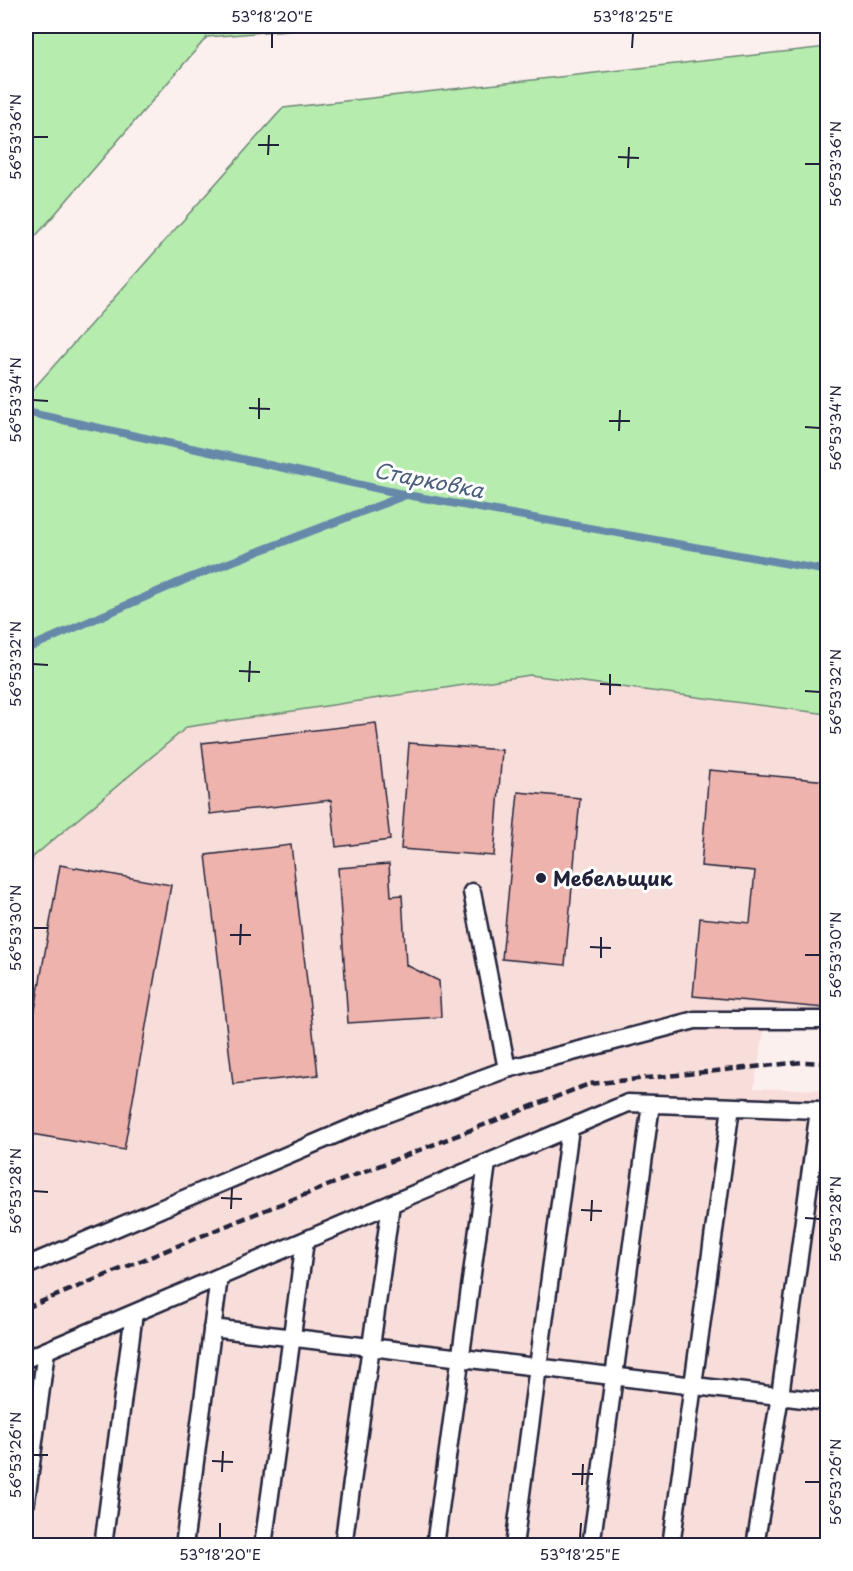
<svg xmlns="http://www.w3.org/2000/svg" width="853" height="1571" viewBox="0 0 853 1571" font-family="'Playpen Sans',sans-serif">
<rect width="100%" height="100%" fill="#fcf0ee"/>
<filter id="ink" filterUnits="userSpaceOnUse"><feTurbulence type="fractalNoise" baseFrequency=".0167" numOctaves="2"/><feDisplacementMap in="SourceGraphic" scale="12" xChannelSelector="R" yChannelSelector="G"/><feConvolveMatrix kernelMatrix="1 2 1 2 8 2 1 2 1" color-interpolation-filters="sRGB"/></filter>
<g filter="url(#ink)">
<path fill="#f8deda" d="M530 675 827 714V1012L768 1009 754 1088 827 1090V1545H26V846L33 856 187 727Z"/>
<path fill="#b6ecae" stroke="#6c8774" stroke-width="1.5" d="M26 26H335L207 37 49 221 26 247Z
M827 47V714L530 675 187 727 33 857 26 889V397L283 108Z"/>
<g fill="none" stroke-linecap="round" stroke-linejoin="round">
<path stroke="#6689aa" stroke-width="8" d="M26 412 407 495 828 571
M26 649 189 578 406 495"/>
</g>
<path fill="#eeb3ac" stroke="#22223b" stroke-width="1.5" d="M376 723 390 840 336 847 331 800 210 814 202 743Z
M409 743 502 750 494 856 401 849Z
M709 770 828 781V982L825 1008 693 996 700 918 750 923 755 871 701 866Z
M518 792 580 798 565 965 502 959Z
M291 845 318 1075 233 1084 206 855Z
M389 864 391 896 402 895 406 965 439 981 441 1017 348 1023 338 868Z
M60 865 171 885 124 1150 26 1133V1062Z"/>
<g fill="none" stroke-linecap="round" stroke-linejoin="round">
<g stroke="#22223b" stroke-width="21">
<path id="service" d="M472 892 507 1069
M26 1266 372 1119 507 1069 695 1020H828
M212 1328 828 1402
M26 1359 628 1103 819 1110 780 1396 755 1546
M26 1501 46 1351
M103 1546 134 1313
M184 1546 219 1277
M263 1546 305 1241
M343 1546 391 1204
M435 1546 487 1163
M514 1546 570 1128
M591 1546 651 1104
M671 1546 731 1107"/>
</g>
<use href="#service" stroke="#fff" stroke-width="16"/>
<path stroke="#22223b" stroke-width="4.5" stroke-dasharray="9 4.5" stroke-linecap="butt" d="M26 1308 255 1214 589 1084 803 1062 828 1063"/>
</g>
</g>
<path fill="none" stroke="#22223b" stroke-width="2" d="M272 48V33M632 48 633 33M33 137H48M258 145H279M268 155 269 135M618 157 639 158M805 164H820M628 168 629 147M33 400 48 401M249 408 270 409M259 419V398M609 421H630M805 427 820 428M619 431 620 410M33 664 48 665M239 671 260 672M249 682 250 661M600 684 621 685M805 691 820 692M610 695V674M33 928H48M230 935H251M240 945 241 924M590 947 611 948M805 955H820M601 958V937M33 1191 48 1192M221 1198 242 1199M231 1209 232 1188M581 1210 602 1211M805 1218 820 1219M591 1221 592 1200M33 1455H48M212 1461 233 1462M222 1472 223 1451M572 1474H593M805 1482H820M582 1485 583 1464M220 1538V1523M580 1538 581 1523"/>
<circle fill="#22223b" stroke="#fff" stroke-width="2" cx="541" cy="878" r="6"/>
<g text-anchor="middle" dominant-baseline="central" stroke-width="6" stroke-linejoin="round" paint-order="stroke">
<g font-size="20" font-weight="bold" fill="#22223b" stroke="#fff" text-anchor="start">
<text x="553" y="878">Мебельщик</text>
</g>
<g font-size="21" font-style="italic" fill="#4a5e7c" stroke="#fff">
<text transform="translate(429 479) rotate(11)">Старковка</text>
</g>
</g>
<rect width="853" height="1571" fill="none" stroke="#fff" stroke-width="66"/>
<rect x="33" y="33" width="787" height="1505" fill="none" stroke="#22223b" stroke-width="2"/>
<g font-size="15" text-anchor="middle" fill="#22223b">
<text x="272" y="22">53°18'20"E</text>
<text x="633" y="22">53°18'25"E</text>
<text transform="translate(16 137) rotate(-90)" y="5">56°53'36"N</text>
<text transform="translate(836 164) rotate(-90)" y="5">56°53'36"N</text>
<text transform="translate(16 400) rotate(-90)" y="5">56°53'34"N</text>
<text transform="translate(836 428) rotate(-90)" y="5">56°53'34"N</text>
<text transform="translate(16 664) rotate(-90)" y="5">56°53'32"N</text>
<text transform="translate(836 692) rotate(-90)" y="5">56°53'32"N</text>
<text transform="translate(16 928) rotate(-90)" y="5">56°53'30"N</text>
<text transform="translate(836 955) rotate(-90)" y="5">56°53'30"N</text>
<text transform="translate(16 1191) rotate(-90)" y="5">56°53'28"N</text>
<text transform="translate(836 1219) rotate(-90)" y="5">56°53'28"N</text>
<text transform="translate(16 1455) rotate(-90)" y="5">56°53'26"N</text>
<text transform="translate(836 1482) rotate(-90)" y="5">56°53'26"N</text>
<text x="220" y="1560">53°18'20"E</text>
<text x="580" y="1560">53°18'25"E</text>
</g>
</svg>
